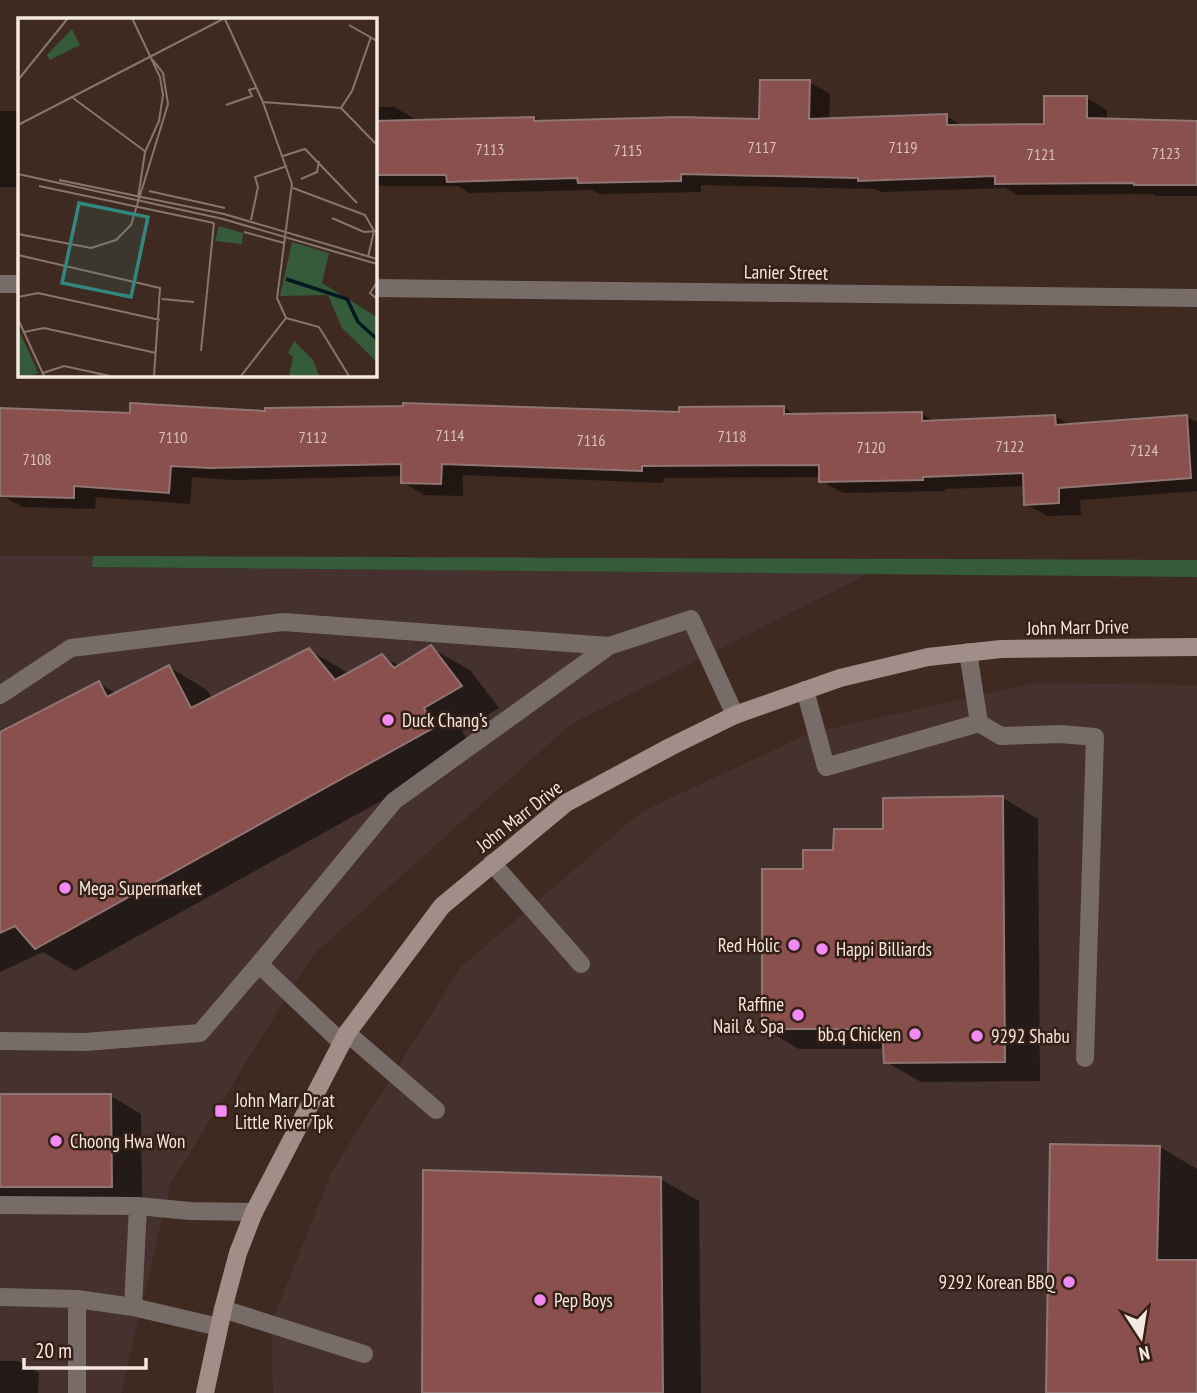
<svg xmlns="http://www.w3.org/2000/svg" width="1197" height="1393" viewBox="0 0 1197 1393" font-family="'PT Sans Narrow',sans-serif">
<rect width="100%" height="100%" fill="#3e2a20"/>
<path fill="#45312e" d="M0 556H93V567L868 574 571 724 313 955 171 1183 121 1393H0Z
M1035 683 1197 685V1393H273L271 1324 332 1171 461 967 641 812 810 733Z"/>
<path fill="#365b3b" d="M93 556 1197 560V577L92 567Z"/>
<path fill="#0007" d="M809 82 830 94 829 120 946 116 965 127 1045 126 1087 98 1107 110V121L1197 123V196H1156L1153 194 1018 195 1005 188 881 192 875 189 701 185V192L600 194 592 190 469 193 458 186H374V107H394L415 119V121L534 118 540 122 760 121Z
M0 111H19V187H0Z
M784 408 797 416 922 414 936 422 1055 416 1071 426 1186 417 1197 422V491L1080 500 1081 515 1048 516 1026 504 1025 486 945 489V491L843 493 821 481V477L664 478 663 483 463 475V496L424 495 403 482V476L233 480 192 477 190 504 96 497 95 509 22 507 0 494V410L131 414H681Z
M431 648 470 670 499 708 462 731 473 750 75 971 43 952 0 972V734L99 683 117 694 169 667 207 690 213 699 309 650 348 673 382 656 400 666Z
M1003 798 1038 819 1040 1081 921 1082 886 1062 885 1049H799L763 1028 804 871 835 852Z
M0 1096H111L141 1114 142 1204 0 1202Z
M1160 1147 1197 1169V1393H1048Z
M660 1179 699 1201 701 1393H424Z
M0 1361H18L39 1373 38 1393H0Z"/>
<path fill="#89504e" stroke="#917573" stroke-width="2" d="M760 80H810L809 119 947 114V125L1044 124V96H1087V118L1197 121V185H1134V183L995 184V176L858 181V178L681 174V181L578 183 577 178 447 182 446 175H374V121L534 117V121L679 117 759 119Z
M130 403 265 411V408L403 406V403L679 412V407L784 406V414L922 412V421L1055 415 1056 425 1187 415 1191 478 1059 488V503L1024 505 1023 473 923 477V480L819 482V465L642 466V471L442 464 441 484 401 483V464L210 468 171 466 169 493 74 486V498L0 496V408L130 413Z
M431 645 462 686 424 708 435 727 35 949 15 926 0 933V732L99 681 107 697 169 665 191 708 309 648 335 680 382 654 394 668Z
M1003 796 1005 1062 884 1063 882 1029H762V869H803V850H833L834 829H883V798Z
M0 1094H111L112 1187H0Z
M1050 1144 1160 1146 1157 1260H1197V1393H1046Z
M423 1170 661 1177 663 1393H422Z"/>
<g fill="none" stroke-linecap="round" stroke-linejoin="round">
<path stroke="#786c69" stroke-width="18" d="M805 690 826 767 979 723 968 652
M0 695 71 648 283 622 609 646
M979 723 1001 736 1061 734 1095 737 1085 1058
M492 863 581 964
M347 1033 436 1110
M0 1041 85 1042 200 1033 259 964
M342 1043 259 964 394 801 609 646 691 619 735 715
M0 1205 138 1206 190 1211 254 1212
M0 1297 77 1299V1393
M77 1299 133 1307 219 1327
M133 1307 138 1206
M223 1309 364 1354"/>
<path stroke="#786c69" stroke-width="18" d="M0 284H19
M374 288 1197 298"/>
<path stroke="#a18e89" stroke-width="18" d="M205 1393 223 1309 238 1253 254 1212 347 1033 442 906 566 803 670 747 735 715 840 678 928 657 1001 649 1197 647"/>
</g>
<g fill="#f28af3" stroke="#342016" stroke-width="2.5">
<circle cx="388" cy="720" r="7"/>
<circle cx="65" cy="888" r="7"/>
<circle cx="794" cy="945" r="7"/>
<circle cx="822" cy="949" r="7"/>
<circle cx="798" cy="1015" r="7"/>
<circle cx="915" cy="1034" r="7"/>
<circle cx="977" cy="1036" r="7"/>
<rect x="214" y="1104" width="14" height="14" rx="3.5"/>
<circle cx="56" cy="1141" r="7"/>
<circle cx="1069" cy="1282" r="7"/>
<circle cx="540" cy="1300" r="7"/>
</g>
<g text-anchor="middle" dominant-baseline="central" stroke-width="5" stroke-linejoin="round" paint-order="stroke">
<g font-size="16" fill="#dac2bc">
<text x="762" y="147">7117</text>
<text x="903" y="147">7119</text>
<text x="490" y="149">7113</text>
<text x="628" y="150">7115</text>
<text x="1166" y="153">7123</text>
<text x="1041" y="154">7121</text>
<text x="450" y="435">7114</text>
<text x="732" y="436">7118</text>
<text x="173" y="437">7110</text>
<text x="313" y="437">7112</text>
<text x="591" y="440">7116</text>
<text x="1010" y="446">7122</text>
<text x="871" y="447">7120</text>
<text x="1144" y="450">7124</text>
<text x="37" y="459">7108</text>
</g>
<g font-size="19" fill="#f5e8e1" stroke="#342016">
<text transform="translate(786 272) rotate(1)">Lanier Street</text>
<text transform="translate(1078 627) rotate(-1)">John Marr Drive</text>
<text transform="translate(519 816) rotate(-38)">John Marr Drive</text>
</g>
<g font-size="19" fill="#f5e8e1" stroke="#342016" text-anchor="start">
<text x="402" y="720">Duck Chang’s</text>
<text x="79" y="888">Mega Supermarket</text>
<text x="780" y="945" text-anchor="end">Red Holic</text>
<text x="836" y="949">Happi Billiards</text>
<text x="784" y="1004" text-anchor="end">Raffine<tspan x="784" dy="22">Nail &amp; Spa</tspan></text>
<text x="901" y="1034" text-anchor="end">bb.q Chicken</text>
<text x="991" y="1036">9292 Shabu</text>
<text x="235" y="1100">John Marr Dr at<tspan x="235" dy="22">Little River Tpk</tspan></text>
<text x="70" y="1141">Choong Hwa Won</text>
<text x="1055" y="1282" text-anchor="end">9292 Korean BBQ</text>
<text x="554" y="1300">Pep Boys</text>
</g>
</g>
<g transform="translate(18 18)">
<rect width="359" height="359" fill="#3e2a20"/>
<path d="M54 11 62 27 32 42 29 37ZM201 208 225 215 224 226 197 223ZM274 224 311 235 304 265 359 299V344L324 310 310 277 262 278ZM0 310 20 355 13 358H0ZM276 323 295 342 301 358H271L275 339 270 335Z" fill="#365b3b"/>
<path fill="none" stroke="#03191f" stroke-width="3.5" d="M268 261 329 281 340 304 359 321"/>
<path fill="none" stroke="#87766d" stroke-width="2" d="M114 0 142 59 145 77 141 103 127 134 120 180M207 1 244 82 274 166 259 280 268 300M331 7 359 23M0 62 50 0M55 80 128 134M245 84 323 90 359 127M208 87 234 78 231 72 238 70M323 90 334 73 353 19M0 107 207 0M265 138 287 131 339 185M0 156 205 201 359 246M283 161 299 154 301 143M41 162 206 196 359 241M21 168 196 205M275 170 347 197 356 213 350 239M131 173 207 190M314 200 346 214 358 213M233 202 240 169 237 159 269 148M226 214 266 225M0 216 73 230 98 222 113 207 150 86 145 55 134 41M0 237 142 270 136 358M359 264 352 275 359 281M0 279 20 275 142 302M144 281 176 284M268 300 301 309 331 358M0 301 26 358M6 314 26 310 138 335M183 333 196 205M25 355 46 348 92 358M223 358 268 300"/>
<path fill="#32877f" fill-opacity="0.15" stroke="#32877f" stroke-width="3.5" d="M61 185 130 199 113 279 44 265Z"/>
<rect width="359" height="359" fill="none" stroke="#f5e8e1" stroke-width="3.5"/>
</g>
<g transform="translate(1141 1337) rotate(168)" stroke="#342016" stroke-width="5" paint-order="stroke">
<path d="M0-5L12 26L0 18L-12 26Z" fill="#f5e8e1"/>
<text y="-10" font-size="19" font-weight="bold" text-anchor="middle" fill="#f5e8e1">N</text>
</g>
<path d="M24 1358v10h122v-10" fill="none" stroke="#f5e8e1" stroke-width="3.5"/>
<text x="35" y="1358" font-size="21" fill="#f5e8e1" stroke="#342016" stroke-width="5" paint-order="stroke">20 m</text>
</svg>
